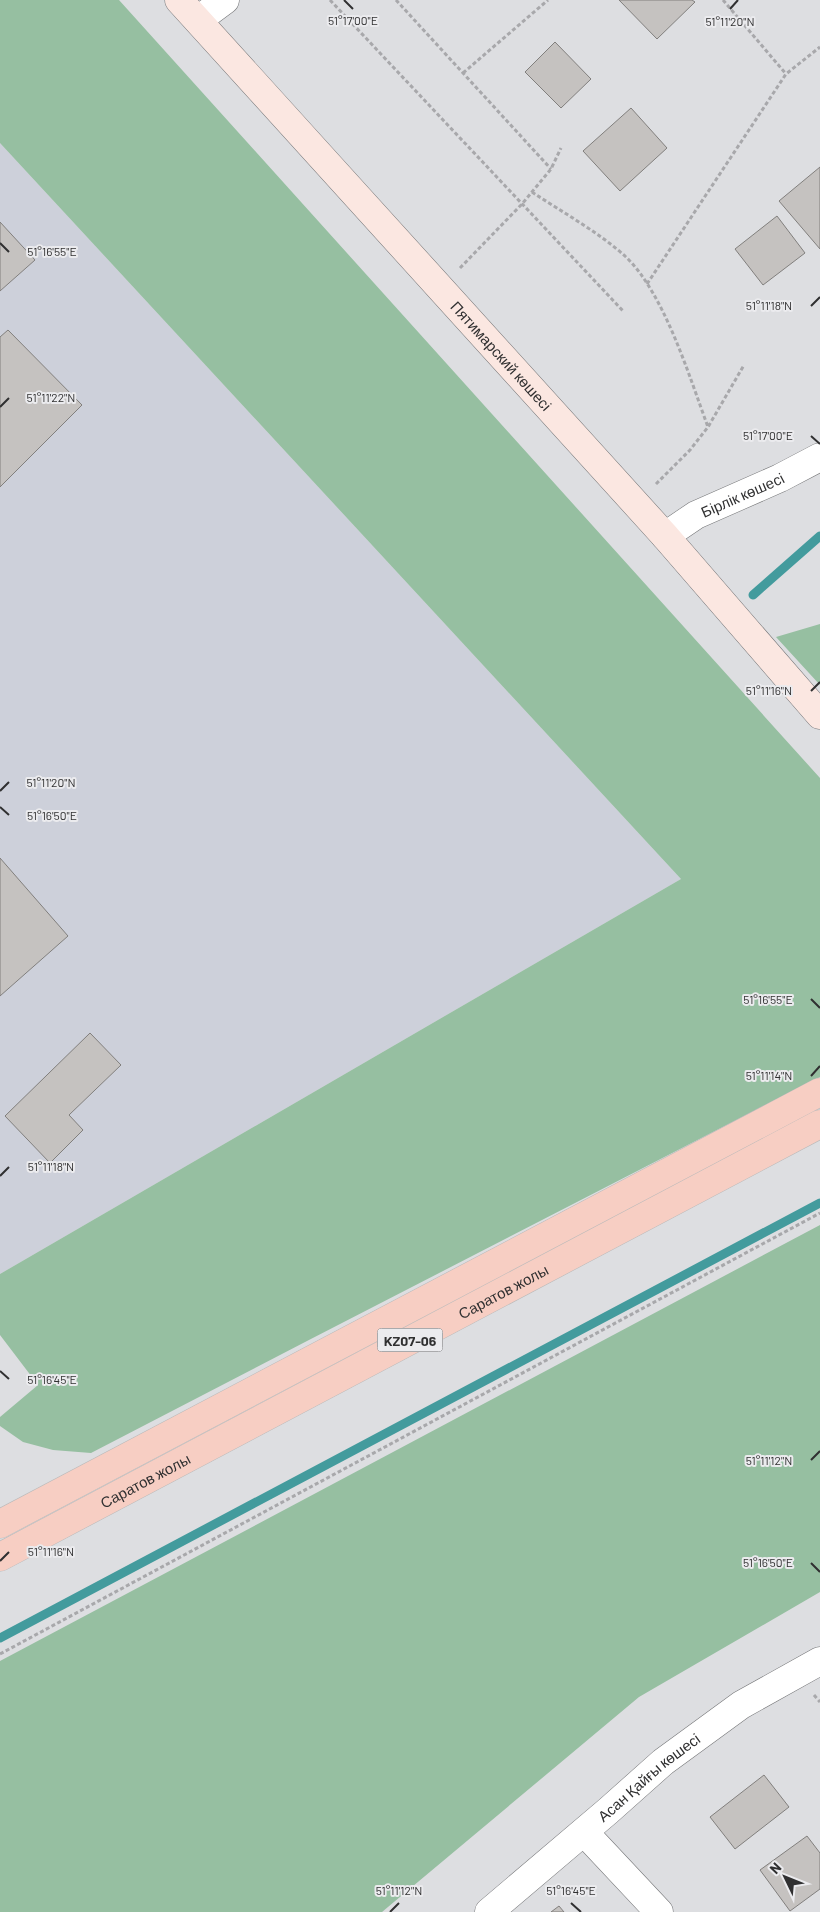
<svg xmlns="http://www.w3.org/2000/svg" width="820" height="1912" viewBox="0 0 820 1912" font-family="Barlow,sans-serif">
<rect width="100%" height="100%" fill="#dddee1"/>
<path fill="#cdd0da" d="M0 143 681 879 0 1274Z"/>
<path fill="#96bfa1" d="M0 0H119L820 778V1077L307 1341 91 1453 53 1450 23 1442 0 1426V1417L38 1385 0 1335V1274L681 879 0 143Z
M820 624V685L776 637Z
M820 1225V1592L639 1697 382 1912H0V1661Z"/>
<g fill="none" stroke-linecap="round" stroke-linejoin="round">
<path stroke="#439b9d" stroke-width="9" d="M753 595 820 536
M0 1638 820 1203"/>
</g>
<path fill="#c5c2c0" stroke="#817f7d" d="M619 0H692L695 2 657 39Z
M555 42 591 79 561 108 525 72Z
M631 108 667 148 620 191 583 151Z
M820 167V249L779 201Z
M777 216 805 253 763 285 735 249Z
M0 222 35 260 0 291Z
M8 330 82 405 0 487V337Z
M0 858 68 936 0 996Z
M90 1033 121 1065 69 1115 83 1130 50 1163 5 1116Z
M764 1775 789 1807 735 1849 710 1817Z
M807 1836 820 1853V1889L790 1911 760 1870Z
M559 1906 564 1912H551Z"/>
<g fill="none" stroke-linecap="round" stroke-linejoin="round">
<g stroke="#757678" stroke-width="29">
<g id="minor">
<path d="M198 20 225 0"/>
<path id="s1" d="M665 536 696 515 780 478 820 457"/>
<path d="M584 1832 659 1912"/>
<path id="s2" d="M489 1912 608 1811 663 1762 741 1705 820 1661"/>
</g>
</g>
<g stroke="#757678" stroke-width="29">
<g id="secondary">
<path id="s3" d="M179 0 665 536 820 715"/>
</g>
</g>
<g stroke="#b9b9b9" stroke-width="29">
<g id="primary">
<path d="M0 1524 820 1092"/>
<path id="s4" d="M0 1557 820 1124"/>
</g>
</g>
<path stroke="#a8a8ab" stroke-width="3" stroke-dasharray="4 2.5" stroke-linecap="butt" d="M330 0 624 312
M396 0 551 169
M723 0 786 74
M463 73 548 0
M532 192C562 212 600 233 626 257 665 295 689 376 708 427
M460 268 522 204 551 169 561 148
M647 284 786 74 820 47
M656 484 690 450 708 427 744 365
M0 1654 820 1213
M814 1695 820 1702"/>
<use href="#minor" stroke="#fff" stroke-width="28"/>
<use href="#secondary" stroke="#fbe7e1" stroke-width="28"/>
<use href="#primary" stroke="#f7cec3" stroke-width="28"/>
</g>
<path fill="none" stroke="#303031" stroke-width="2" d="M344 0 353 9M730 9 738 0M0 243 9 252M811 306 820 297M0 407 9 398M811 436 820 444M811 691 820 682M0 791 9 782M0 807 9 815M811 999 820 1008M811 1076 820 1066M0 1176 9 1167M0 1371 9 1379M811 1460 820 1451M0 1561 9 1552M811 1563 820 1572M571 1903 581 1912M390 1912 399 1903"/>
<g text-anchor="middle" dominant-baseline="central" stroke-width="4" stroke-linejoin="round" paint-order="stroke">
<rect fill="#ebebee" stroke="#68686a" stroke-width="1" x="377.5" y="1328.5" width="65" height="23" rx="4"/>
<g font-size="14" font-weight="bold" fill="#303031">
<text x="410" y="1340">KZ07-06</text>
</g>
<g font-size="15" fill="#303031" stroke="#ebebee">
<text stroke="none"><textPath href="#s3" startOffset="480">Пятимарский көшесі</textPath></text>
<text stroke="none"><textPath href="#s1" startOffset="88">Бірлік көшесі</textPath></text>
<text stroke="none"><textPath href="#s4" startOffset="569">Саратов жолы</textPath></text>
<text stroke="none"><textPath href="#s4" startOffset="164">Саратов жолы</textPath></text>
<text stroke="none"><textPath href="#s2" startOffset="209">Асан Қайғы көшесі</textPath></text>
</g>
</g>
<g font-size="12" text-anchor="middle" fill="#303031" stroke="#ebebee" stroke-width="4" stroke-linejoin="round" paint-order="stroke">
<text x="353" y="25">51°17'00"E</text>
<text x="730" y="26">51°11'20"N</text>
<text x="52" y="256">51°16'55"E</text>
<text x="769" y="310">51°11'18"N</text>
<text x="51" y="402">51°11'22"N</text>
<text x="768" y="440">51°17'00"E</text>
<text x="769" y="695">51°11'16"N</text>
<text x="51" y="787">51°11'20"N</text>
<text x="52" y="820">51°16'50"E</text>
<text x="768" y="1004">51°16'55"E</text>
<text x="769" y="1080">51°11'14"N</text>
<text x="51" y="1171">51°11'18"N</text>
<text x="52" y="1384">51°16'45"E</text>
<text x="769" y="1465">51°11'12"N</text>
<text x="51" y="1556">51°11'16"N</text>
<text x="768" y="1567">51°16'50"E</text>
<text x="399" y="1895">51°11'12"N</text>
<text x="571" y="1895">51°16'45"E</text>
</g>
<g transform="translate(785 1877) rotate(313)" stroke="#ebebee" stroke-width="4" paint-order="stroke">
<path d="M0-4L9 19L0 12L-9 19Z" fill="#303031"/>
<text y="-8" font-size="14" font-weight="bold" text-anchor="middle" fill="#303031">N</text>
</g>
</svg>
